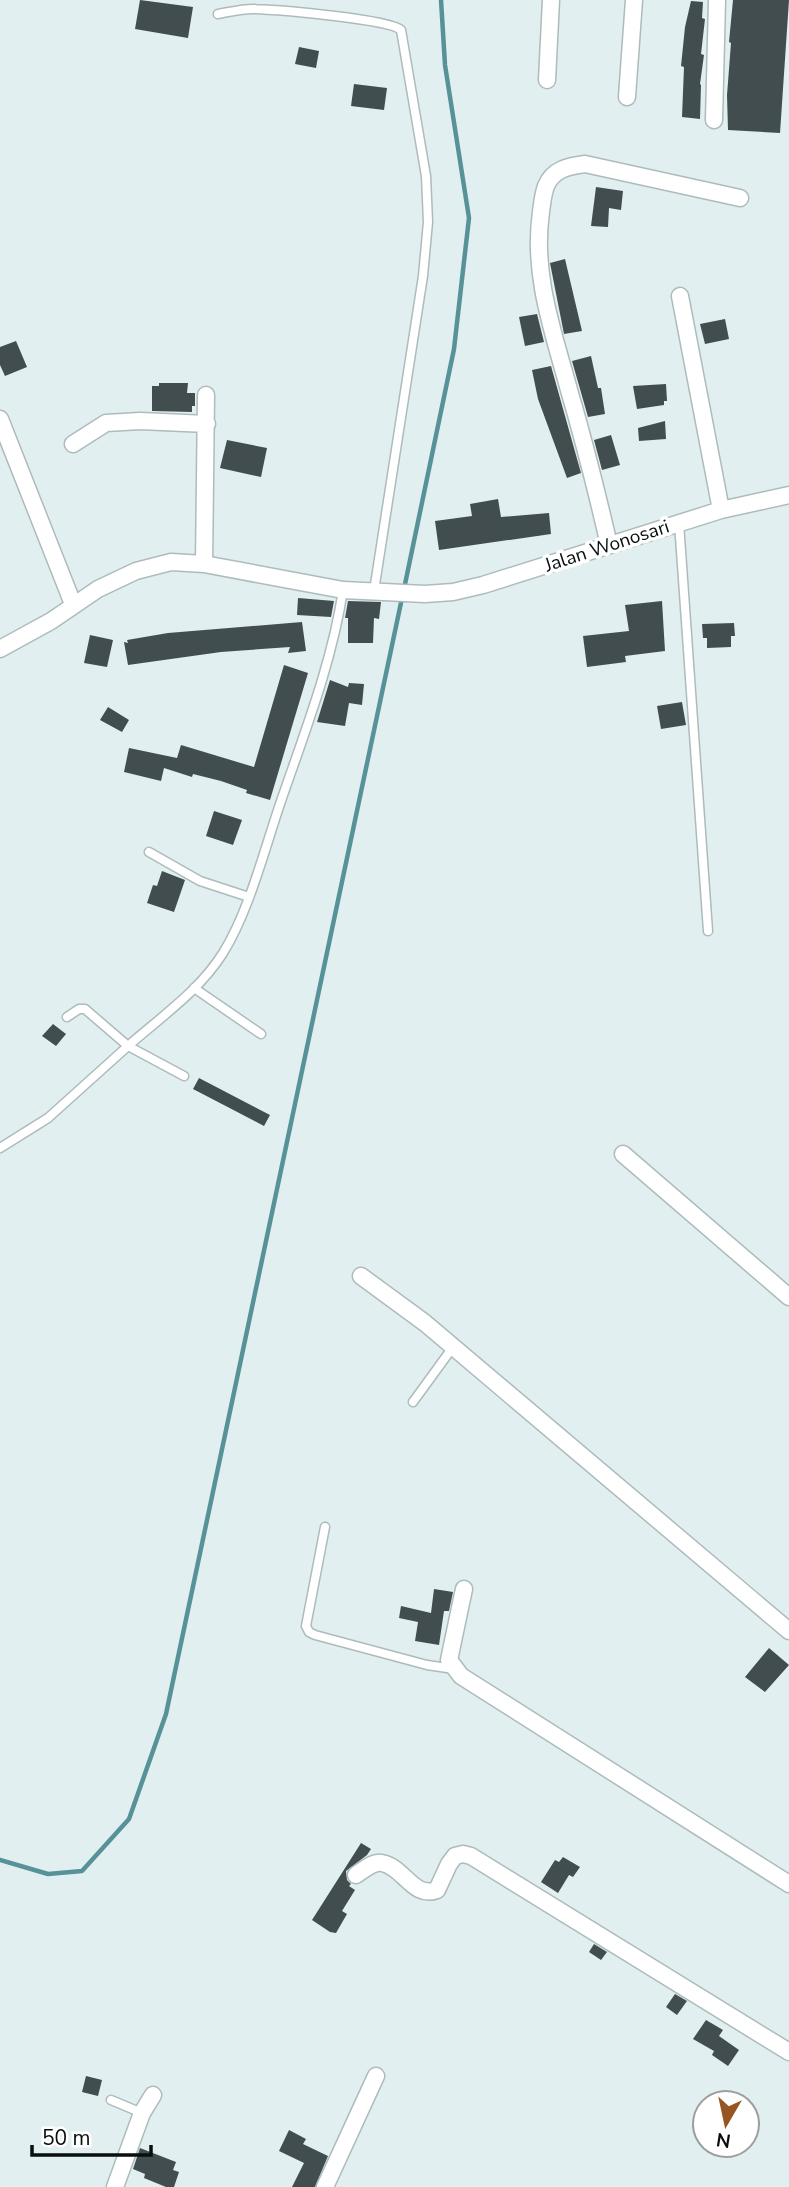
<svg xmlns="http://www.w3.org/2000/svg" width="789" height="2187" viewBox="0 0 789 2187" font-family="'Nunito Sans',sans-serif">
<rect width="100%" height="100%" fill="#e1eff1"/>
<g fill="none" stroke-linecap="round" stroke-linejoin="round">
<path stroke="#589299" stroke-width="4.5" d="M404 589 454 349 469 218 445 65 441 0
M0 1860 48 1874 82 1871 129 1819 166 1714 402 598"/>
</g>
<path fill="#424d4f" d="M140 0 193 7 188 38 135 29Z
M733 0H789L780 133 728 130 727 95 731 43 729 42Z
M691 1 703 2 702 18 705 19 701 54 704 55 700 84 701 85 700 119 682 117 684 67 681 66 685 27Z
M299 47 319 51 316 68 295 64Z
M354 84 387 88 384 110 351 106Z
M596 187 623 191 621 210 609 208 608 227 591 226Z
M565 259 582 331 564 334 550 263Z
M537 314 544 342 525 346 519 317Z
M725 319 729 339 705 344 700 324Z
M16 341 27 367 5 376 0 365V347Z
M591 356 598 388H601L605 414 588 417 572 361Z
M551 366 581 473 567 478 538 399 532 370Z
M159 383H188L187 393H195V406H192V412L152 411V386H159Z
M666 384 667 401H664V405L637 409 633 386Z
M665 421 666 439 639 441 638 428Z
M611 435 620 465 602 470 594 440Z
M227 440 267 448 261 477 220 468Z
M498 499 501 517 549 513 551 534 439 550 435 521 472 516 470 504Z
M298 598 334 601 331 617 297 615Z
M348 601 381 602 379 619 374 618 373 643H348V618H345Z
M662 601 665 651 625 656 626 662 587 667 583 636 629 631 625 605Z
M302 622 306 651 288 653 290 647 221 652 128 665 124 642 128 643 127 640 168 633Z
M734 623 735 636H731V647L707 648V638H703L702 624Z
M90 635 113 640 107 667 84 663Z
M284 665 308 673 270 800 246 793 247 790 221 781 193 774 192 777 164 768 161 781 124 772 129 748 177 758 181 745 254 767Z
M330 680 348 687 349 683 364 684 362 705 349 703 345 726 317 722Z
M682 702 686 725 661 729 657 706Z
M108 707 129 720 122 732 100 720Z
M214 811 242 820 233 845 206 836Z
M162 871 185 880 174 912 147 903 153 885 157 886Z
M53 1024 66 1034 56 1046 42 1036Z
M199 1078 270 1115 264 1126 193 1089Z
M434 1589 453 1592 449 1611H444L439 1645 415 1641 418 1622 399 1618 401 1606 431 1613Z
M769 1648 789 1665 765 1692 745 1677Z
M361 1843 371 1849 367 1855 346 1871 347 1880 351 1884 349 1886 355 1890 342 1911 347 1914 336 1933 330 1932 312 1920Z
M563 1857 580 1867 573 1877 569 1875 558 1893 541 1882 555 1860 559 1862Z
M594 1944 607 1952 601 1960 589 1952Z
M675 1994 687 2001 677 2015 666 2007Z
M706 2020 723 2030 719 2036 739 2050 728 2066 712 2055 714 2051 693 2039Z
M86 2076 102 2080 98 2096 82 2092Z
M289 2130 306 2139 303 2144 328 2156 315 2187H292L304 2163 279 2151Z
M140 2148 176 2162 173 2170 179 2172 174 2187H166L144 2178 145 2174 133 2169Z"/>
<g fill="none" stroke-linecap="round" stroke-linejoin="round">
<g stroke="#aebbbc" stroke-width="11">
<path id="service" d="M218 14C230 12 244 8 256 9 279 10 389 19 401 30L426 176 428 222 423 276 374 591
M679 523 708 931
M149 852 200 881 249 897
M194 988 261 1034
M184 1076 128 1046C161 1017 200 990 223 953 249 911 264 851 280 804 304 734 332 663 343 590
M0 1148 48 1118 128 1046 85 1009H79L67 1017
M413 1402 453 1347
M325 1527 306 1626 309 1632 315 1635 427 1665 454 1669
M111 2100 142 2113"/>
</g>
<g stroke="#aebbbc" stroke-width="19">
<path id="minor" d="M547 80 551 0
M627 97 634 0
M714 120 717 0
M680 296 721 510
M0 419 73 604
M73 444 106 423 140 421 207 424
M609 545C597 493 584 441 569 390 553 331 532 274 541 212 542 204 543 194 546 186 553 169 569 166 585 164L740 198
M204 564 206 395
M0 649 51 621 98 589 136 571 171 562 204 564 343 590 425 594 453 592 483 585 721 510 789 495
M623 1154 789 1297
M361 1276 425 1323 789 1631
M464 1589 449 1660 461 1676 789 1884
M356 1875C364 1870 373 1861 382 1863 404 1867 413 1899 437 1890L449 1864 455 1856 463 1854 471 1856 789 2052
M115 2187 142 2113 153 2095
M325 2187 376 2076"/>
</g>
<use href="#service" stroke="#fff" stroke-width="8"/>
<use href="#minor" stroke="#fff" stroke-width="16"/>
</g>
<g text-anchor="middle" dominant-baseline="central" stroke-width="7" stroke-linejoin="round" paint-order="stroke">
<g font-size="19" fill="#090e0e" stroke="#fff">
<text transform="translate(607 546) rotate(-18)">Jalan Wonosari</text>
</g>
</g>
<g transform="translate(726 2124) rotate(189)"><circle r="33" fill="#ffffff" stroke="#9d9f9f" stroke-width="2"/>
<path d="M0-5L12 26L0 18L-12 26Z" fill="#975522"/>
<text y="-10" font-size="19" font-weight="bold" text-anchor="middle" fill="#090e0e">N</text>
</g>
<path d="M32 2145v10h119v-10" fill="none" stroke="#090e0e" stroke-width="3.5"/>
<text x="42" y="2145" font-size="21" fill="#090e0e" stroke="#ffffff" stroke-width="5" paint-order="stroke">50 m</text>
</svg>
